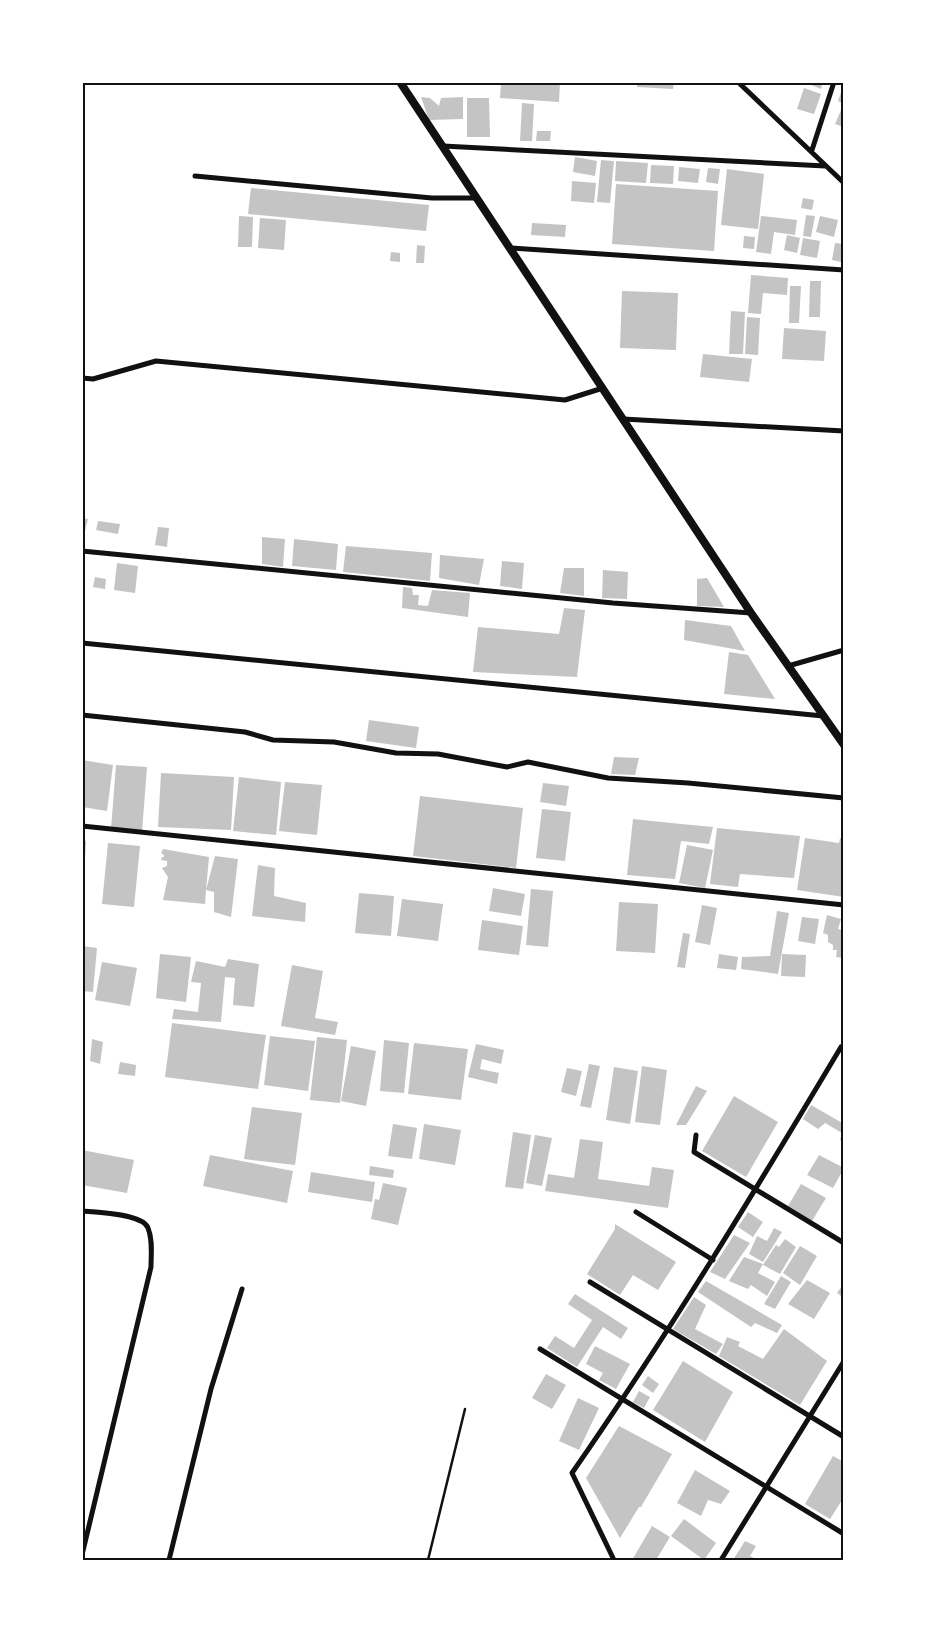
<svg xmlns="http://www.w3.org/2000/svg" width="926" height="1643" viewBox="0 0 926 1643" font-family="'Nunito Sans',sans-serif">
<rect width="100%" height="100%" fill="#fff"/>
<path fill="#c4c4c4" d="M501 82H560L559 102 500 98Z
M599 82H614V85L599 84Z
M637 82H674L673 89 637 87Z
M804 82H823L821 89Z
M843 87H844V104L838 101Z
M804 88 821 94 814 114 797 109Z
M421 97 430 98 439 106 441 98 463 97V119L429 120Z
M467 98H489L490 137H467Z
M522 103 534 104 532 141H520Z
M842 108H844V127L835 124Z
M537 131H551L550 141H536Z
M575 157 597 161 595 176 573 172Z
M601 160 614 161 610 203 597 202Z
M616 161 648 163 646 183 615 181Z
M651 165 674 166 673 184 650 183Z
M679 167 700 169 698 183 678 181Z
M708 168 720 169 718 184 706 182Z
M727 169 764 174 758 229 721 225Z
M572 181 596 183 594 203 571 201Z
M616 184 718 191 714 251 612 244Z
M251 188 429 205 426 231 248 214Z
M803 198 814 200 812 210 801 208Z
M806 215 815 216 811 237 803 236Z
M239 216 253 217 252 247H238Z
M761 216 797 220 795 235 774 232 771 254 756 252Z
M820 216 838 220 834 237 816 232Z
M260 218 286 220 284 250 258 248Z
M532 223 566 225 565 237 531 235Z
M787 235 800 238 797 253 784 250Z
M744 236 755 237 754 249 743 248Z
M803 238 820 241 817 258 800 255Z
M835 243 844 244 841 262 832 260Z
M417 245 425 246 424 263H416Z
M391 252 400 253V262L390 261Z
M751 275 788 278 787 295 763 293 761 314 748 313Z
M810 281H821L820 317H809Z
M790 286H801L799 323H789Z
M622 291 678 293 676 350 620 348Z
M731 311 745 312 743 354H729Z
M747 317 760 318 758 355 745 354Z
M784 328 826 331 824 361 782 359Z
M703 354 752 359 749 382 700 377Z
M82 518 88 519 85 531 82 530Z
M98 521 120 524 118 534 96 530Z
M158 527 169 528 167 547 155 545Z
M262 537 285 539 283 567 262 564Z
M294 539 338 544 336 570 292 566Z
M346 546 432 553 430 581 343 572Z
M440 555 484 559 479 585 439 578Z
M502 561 524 563 522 589 500 586Z
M117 563 138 566 135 593 114 590Z
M564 568H584V596L560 593Z
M603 570 628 572 627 599 602 598Z
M95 577 106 579 105 589 93 587Z
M707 578 724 607 697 606V579Z
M403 587 412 588 413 595H419L418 605 428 606 432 590 470 593 468 617 402 608Z
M564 608 585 610 577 677 473 672 478 627 559 634Z
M685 620 731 626 745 651 684 640Z
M729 652 748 655 775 699 724 694Z
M369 720 419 727 416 748 366 741Z
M614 757 639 758 635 775 611 774Z
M82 760 113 765 107 811 82 807Z
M116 765 147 767 142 832 111 829Z
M161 773 234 777 231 830 158 827Z
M239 777 281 782 276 835 233 831Z
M285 782 322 785 317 835 279 831Z
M543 783 569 786 566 806 540 802Z
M420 796 523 808 516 868 413 856Z
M542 809 571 812 565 861 536 858Z
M633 819 671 823 713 827 709 844 681 841 675 879 627 875Z
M717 828 800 836 794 878 740 874 738 887 710 884Z
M805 838 839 843 840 838 844 839V897L797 890Z
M82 840 86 841 85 860H82Z
M108 843 140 846 134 907 102 904Z
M687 845 713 850 705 888 679 883Z
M163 849 209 857 206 890 215 856 238 859 231 917 214 912V892L206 890 205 904 163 900 168 877 162 868 167 866V861L161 860 162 857H164V855L161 853Z
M258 865 275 868 274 896 306 903 305 922 252 916Z
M493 888 525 894 521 916 489 911Z
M531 889 553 891 548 947 526 945Z
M359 893 394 896 391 936 355 933Z
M402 899 443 904 438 941 397 936Z
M619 902 658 904 655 953 616 951Z
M702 905 717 908 710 945 695 942Z
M777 911 789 913 778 974 741 969 742 957 770 956Z
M827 915 841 919 838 929 844 930V958L836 957 837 950H833V945L828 942V935L823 933Z
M802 917 819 919 815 944 798 941Z
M482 920 523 926 519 955 478 950Z
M683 933 690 934 685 968 677 967Z
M82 946 97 948 93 992 82 991Z
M160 954 191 957 186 1002 156 998Z
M719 954 738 957 736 970 717 968Z
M782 954 806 955 805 977 781 976Z
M228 959 259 964 254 1007 233 1005 235 978 225 977 221 1022 172 1019 174 1009 198 1012 201 983 191 982 196 961 225 967Z
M102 962 137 968 130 1006 95 1000Z
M292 965 323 971 315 1018 338 1022 335 1035 281 1026Z
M172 1023 266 1035 258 1089 165 1077Z
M270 1036 315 1041 308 1091 264 1085Z
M317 1037 347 1040 340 1103 310 1100Z
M92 1039 103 1042 100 1064 90 1061Z
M384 1040 409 1043 404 1093 380 1091Z
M414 1043 468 1049 461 1100 408 1094Z
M476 1044 504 1050 501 1064 482 1059 480 1069 499 1073 497 1084 468 1077Z
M351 1046 376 1051 366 1106 341 1101Z
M120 1062 136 1065 135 1076 118 1074Z
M589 1064 600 1066 591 1108 580 1106Z
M642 1066 667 1070 660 1125 635 1122Z
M614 1067 638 1071 630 1124 606 1120Z
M567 1068 582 1071 576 1096 561 1092Z
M696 1086 707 1091 686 1125H676Z
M734 1096 778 1122 746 1177 702 1151Z
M811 1105 844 1124V1143L840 1140 842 1133 825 1123 818 1129 803 1119Z
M252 1107 302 1113 295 1165 244 1159Z
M393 1124 417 1128 412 1159 388 1156Z
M424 1124 461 1130 455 1165 419 1159Z
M513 1132 531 1135 523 1189 505 1187Z
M535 1135 552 1138 542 1186 526 1183Z
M580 1139 603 1142 598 1179 649 1186 652 1167 674 1170 668 1208 545 1191 548 1174 574 1178Z
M82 1150 134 1160 127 1193 82 1185Z
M210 1155 293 1171 287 1203 203 1186Z
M819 1155 844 1168 833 1188 807 1175Z
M370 1166 394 1170 393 1178 369 1175Z
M311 1172 375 1182 372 1202 308 1192Z
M383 1183 407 1188 398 1225 371 1219 375 1199 379 1200Z
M801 1184 826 1198 812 1221 788 1206Z
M748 1212 763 1222 753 1237 738 1227Z
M615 1224 676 1262 658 1290 633 1275 620 1295 587 1274 615 1229Z
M774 1228 782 1232 763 1262 749 1254 757 1236 767 1241Z
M734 1235 750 1243 725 1279 710 1272Z
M785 1239 796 1247 780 1274 763 1265 776 1245 779 1247Z
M800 1246 817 1256 800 1285 783 1273Z
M744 1257 763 1264 758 1273 775 1282 767 1296 751 1285 748 1289 729 1281Z
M781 1276 791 1282 775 1309 764 1304Z
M807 1280 830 1293 814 1319 788 1304Z
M706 1281 782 1325 777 1333 755 1323 751 1327 698 1292Z
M844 1283V1298L837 1293Z
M575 1294 628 1328 621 1339 603 1327 577 1367 547 1348 555 1336 574 1348 592 1320 568 1304Z
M694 1297 706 1305 695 1329 723 1344 716 1354 673 1329Z
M784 1329 827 1361 800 1405 719 1356 727 1337 740 1342 738 1346 763 1359Z
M595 1346 630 1364 616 1389 599 1380 603 1373 586 1364Z
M683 1361 733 1392 705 1442 653 1410Z
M546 1374 566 1385 552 1409 532 1398Z
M648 1376 659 1384 653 1393 642 1385Z
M639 1391 650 1397 644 1408 633 1402Z
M578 1398 599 1408 579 1450 559 1441Z
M619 1426 672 1454 641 1507H639L620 1538 586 1478Z
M833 1456 844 1462V1497L830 1519 805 1504Z
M695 1470 730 1491 721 1504 708 1500 701 1516 677 1503Z
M684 1519 716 1543 704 1560 671 1536Z
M652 1526 670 1537 656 1560H632Z
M745 1541 756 1546 750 1556 758 1560H733Z"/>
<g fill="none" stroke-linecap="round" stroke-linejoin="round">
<path stroke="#111" stroke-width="2.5" d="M428 1560 465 1409"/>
<path stroke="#111" stroke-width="5" d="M738 82 844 183
M443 146 825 166
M812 150 834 82
M195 176 432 198H477
M511 248 844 270
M82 378 93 379 156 361 565 400 603 388
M623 419 844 431
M82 551 613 603 751 613
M82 643 823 716
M788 666 844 650
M82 715 245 732 273 740 334 742 396 753 438 754 507 767 528 762 608 778 688 783 844 798
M82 826 844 905
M696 1135 694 1152 844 1243
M82 1211C97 1212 143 1214 148 1228 153 1240 151 1255 151 1267L82 1555
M636 1212 713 1260
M590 1282 844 1437
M540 1349 844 1534
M169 1560 211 1389 242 1289
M614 1560 572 1473C668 1335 755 1191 841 1047L844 1049
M721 1560 844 1361"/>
<path stroke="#111" stroke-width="8" d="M400 82 751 613 844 745"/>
</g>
<rect width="926" height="1643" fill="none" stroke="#ffffff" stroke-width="168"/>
<rect x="84" y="84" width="758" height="1475" fill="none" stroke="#111" stroke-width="2"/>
</svg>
